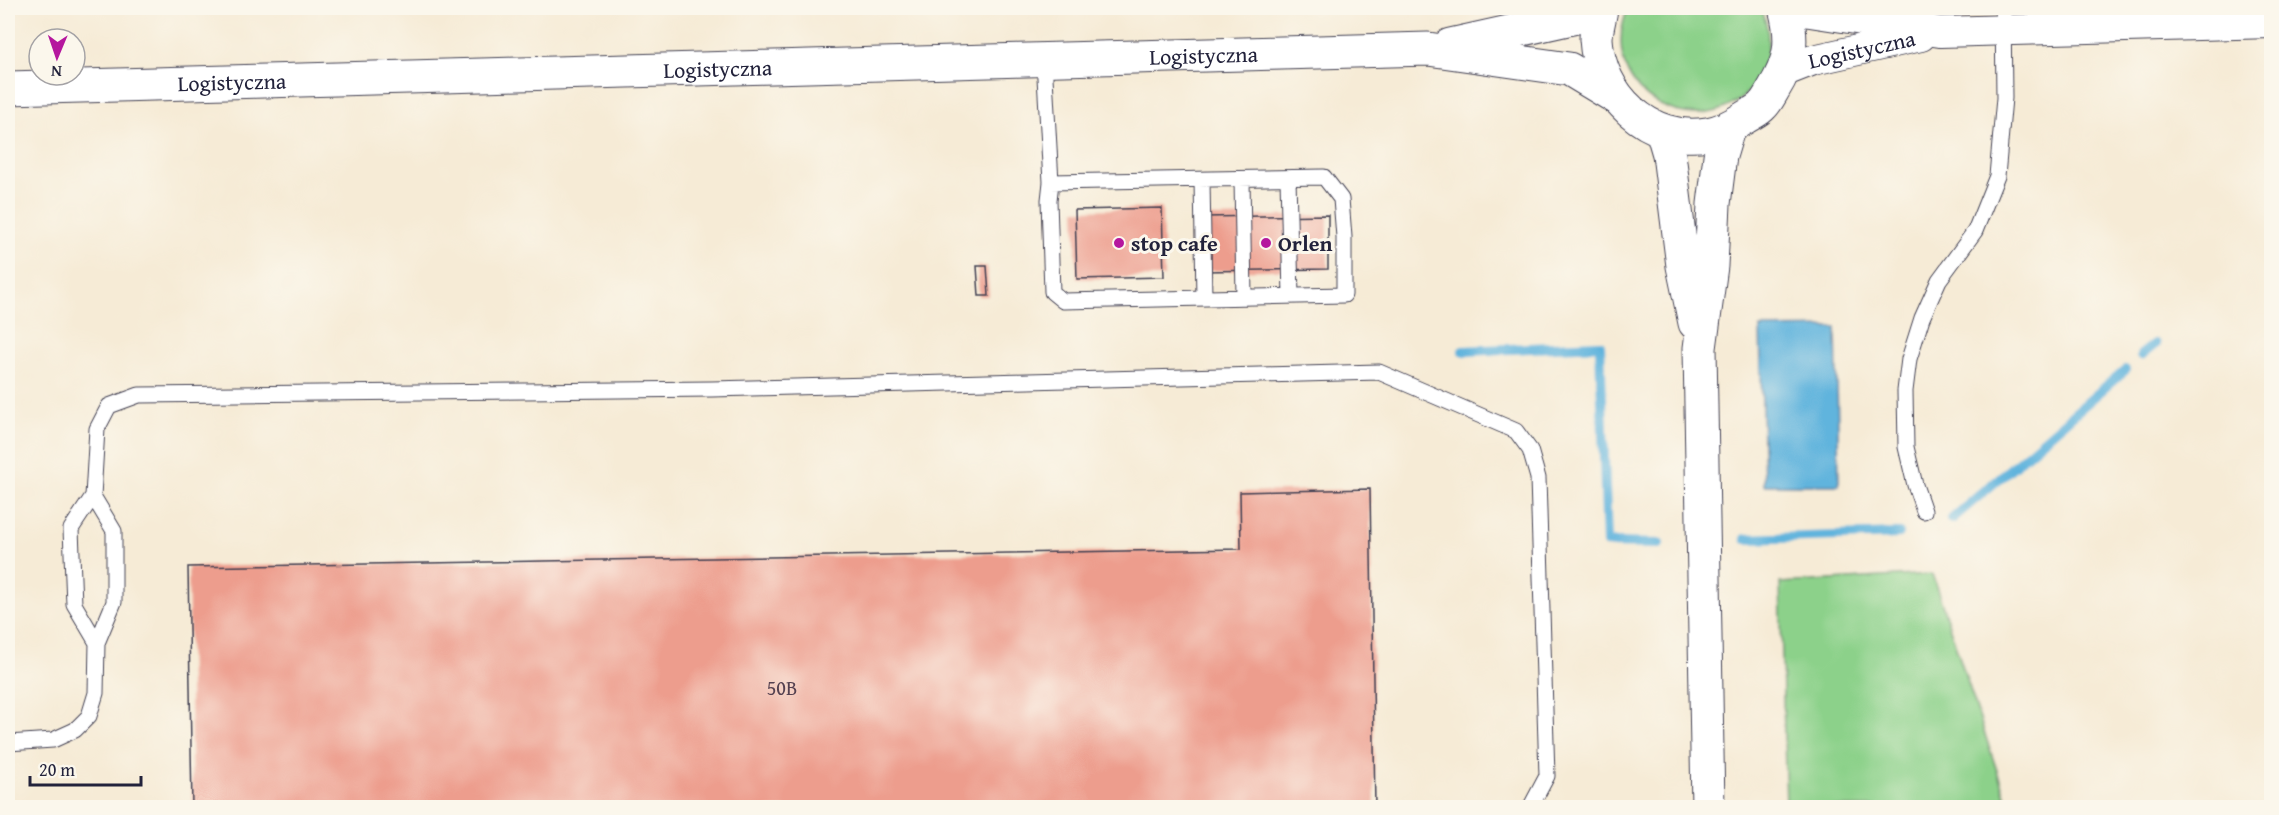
<svg xmlns="http://www.w3.org/2000/svg" width="2279" height="815" viewBox="0 0 2279 815" font-family="'Gentium Book Plus',serif">
<rect width="100%" height="100%" fill="#fbf7ec"/>
<filter id="ink" filterUnits="userSpaceOnUse"><feTurbulence type="fractalNoise" baseFrequency=".0167" numOctaves="2"/><feDisplacementMap in="SourceGraphic" scale="12" xChannelSelector="R" yChannelSelector="G"/><feConvolveMatrix kernelMatrix="1 2 1 2 8 2 1 2 1" color-interpolation-filters="sRGB"/></filter>
<filter id="wash" filterUnits="userSpaceOnUse"><feTurbulence type="fractalNoise" baseFrequency=".008" numOctaves="4" result="noise"/><feDisplacementMap in="SourceGraphic" scale="24" xChannelSelector="R" yChannelSelector="G"/><feGaussianBlur stdDeviation="1.35" result="paint"/><feColorMatrix in="noise" values="0 0 0 0 0 0 0 0 0 0 0 0 0 0 0 0 0 1.4 0 .05"/><feComposite in="paint" operator="in"/></filter>
<g filter="url(#wash)">
<rect width="100%" height="100%" fill="#f6ebd6"/>
<path fill="#8cd18a" stroke="#577a62" stroke-width="1.5" d="M1628 8H1761C1769 27 1771 46 1764 66 1728 157 1589 107 1628 8Z
M1932 574 2009 807H1786L1780 583Z"/>
<path fill="#61b4dd" stroke="#426b8c" stroke-width="1.5" d="M1836 327 1839 485H1764L1760 328Z"/>
<g fill="none" stroke-linecap="round" stroke-linejoin="round">
<path stroke="#61b4dd" stroke-width="10" d="M1463 351 1600 345 1607 543 1659 544
M2141 355 2155 344
M1952 519 2125 370
M1746 539 1899 534"/>
</g>
<g id="blocks">
<path fill="#ed9d8d" d="M1162 208 1164 277 1077 279 1075 210Z
M1328 215V269L1205 271 1204 217Z
M977 266H987L989 296H979Z
M1370 489 1375 808H192L188 567 1241 549 1240 492Z"/>
</g>
</g>
<g filter="url(#ink)">
<use href="#blocks" fill-opacity="0" stroke="#424052" stroke-width="1.5"/>
<g fill="none" stroke-linecap="round" stroke-linejoin="round">
<g stroke="#424052" stroke-width="17">
<path id="service" d="M1044 60 1051 182 1049 200 1052 292 1063 301 1344 295V237L1341 199 1324 177 1051 182
M1288 178 1291 296
M1242 179 1244 297
M1202 180 1204 298
M1924 511 1915 485 1906 447 1905 391 1909 359 1922 318 1939 280 1975 231 1997 176 2004 98 2003 8
M97 643 74 604 71 529 93 496 97 429 109 406 139 395 712 389 1379 372 1516 431 1530 450 1538 478 1547 776 1530 808
M8 743 53 740 75 730 89 716 96 693 97 643 114 602V531L93 496"/>
</g>
<g stroke="#424052" stroke-width="32">
<g id="minor">
<path d="M1796 8 1810 12 1940 32 2272 23"/>
<path id="s1" d="M1785 71 1813 60 1921 36"/>
</g>
</g>
<g stroke="#424052" stroke-width="35">
<g id="tertiary">
<path d="M1450 45 1577 17 1598 8"/>
<path id="s2" d="M8 88 1428 49 1569 69 1617 98"/>
</g>
</g>
<g stroke="#424052" stroke-width="35">
<path id="secondary" d="M1601 8C1600 18 1596 29 1596 39 1599 95 1649 144 1707 134 1721 132 1732 126 1744 118 1750 114 1758 111 1763 105 1767 101 1770 95 1773 90 1791 61 1794 41 1785 8
M1662 130 1669 154 1683 266 1695 323
M1708 808 1700 348 1711 266 1714 204 1720 156 1728 129"/>
</g>
<use href="#service" stroke="#fff" stroke-width="15"/>
<use href="#minor" stroke="#fff" stroke-width="30"/>
<use href="#tertiary" stroke="#fff" stroke-width="33"/>
<use href="#secondary" stroke="#fff" stroke-width="33"/>
</g>
</g>
<g fill="#b5179e" stroke="#fbf7ec" stroke-width="2">
<circle cx="1119" cy="243" r="6"/>
<circle cx="1266" cy="243" r="6"/>
</g>
<g text-anchor="middle" dominant-baseline="central" stroke-width="6" stroke-linejoin="round" paint-order="stroke">
<g font-size="20" fill="#554150">
<text x="782" y="687">50B</text>
</g>
<g font-size="22" fill="#22223b" stroke="#fbf7ec">
<text stroke="none"><textPath href="#s1" startOffset="80">Logistyczna</textPath></text>
<text stroke="none"><textPath href="#s2" startOffset="1196">Logistyczna</textPath></text>
<text stroke="none"><textPath href="#s2" startOffset="710">Logistyczna</textPath></text>
<text stroke="none"><textPath href="#s2" startOffset="224">Logistyczna</textPath></text>
</g>
<g font-size="22" font-weight="bold" fill="#22223b" stroke="#fbf7ec" text-anchor="start">
<text x="1131" y="243">stop cafe</text>
<text x="1278" y="243">Orlen</text>
</g>
</g>
<rect width="2279" height="815" fill="none" stroke="#fbf7ec" stroke-width="30"/>
<g transform="translate(57 57) rotate(182)"><circle r="28" fill="#fbf7ec" stroke="#a4a2a5" stroke-width="1.5"/>
<path d="M0-4.5L10 22L0 15L-10 22Z" fill="#b5179e"/>
<text y="-9" font-size="16" font-weight="bold" text-anchor="middle" fill="#22223b">N</text>
</g>
<path d="M30 776v9h111v-9" fill="none" stroke="#22223b" stroke-width="3"/>
<text x="39" y="776" font-size="18" fill="#22223b" stroke="#fbf7ec" stroke-width="4.5" paint-order="stroke">20 m</text>
</svg>
